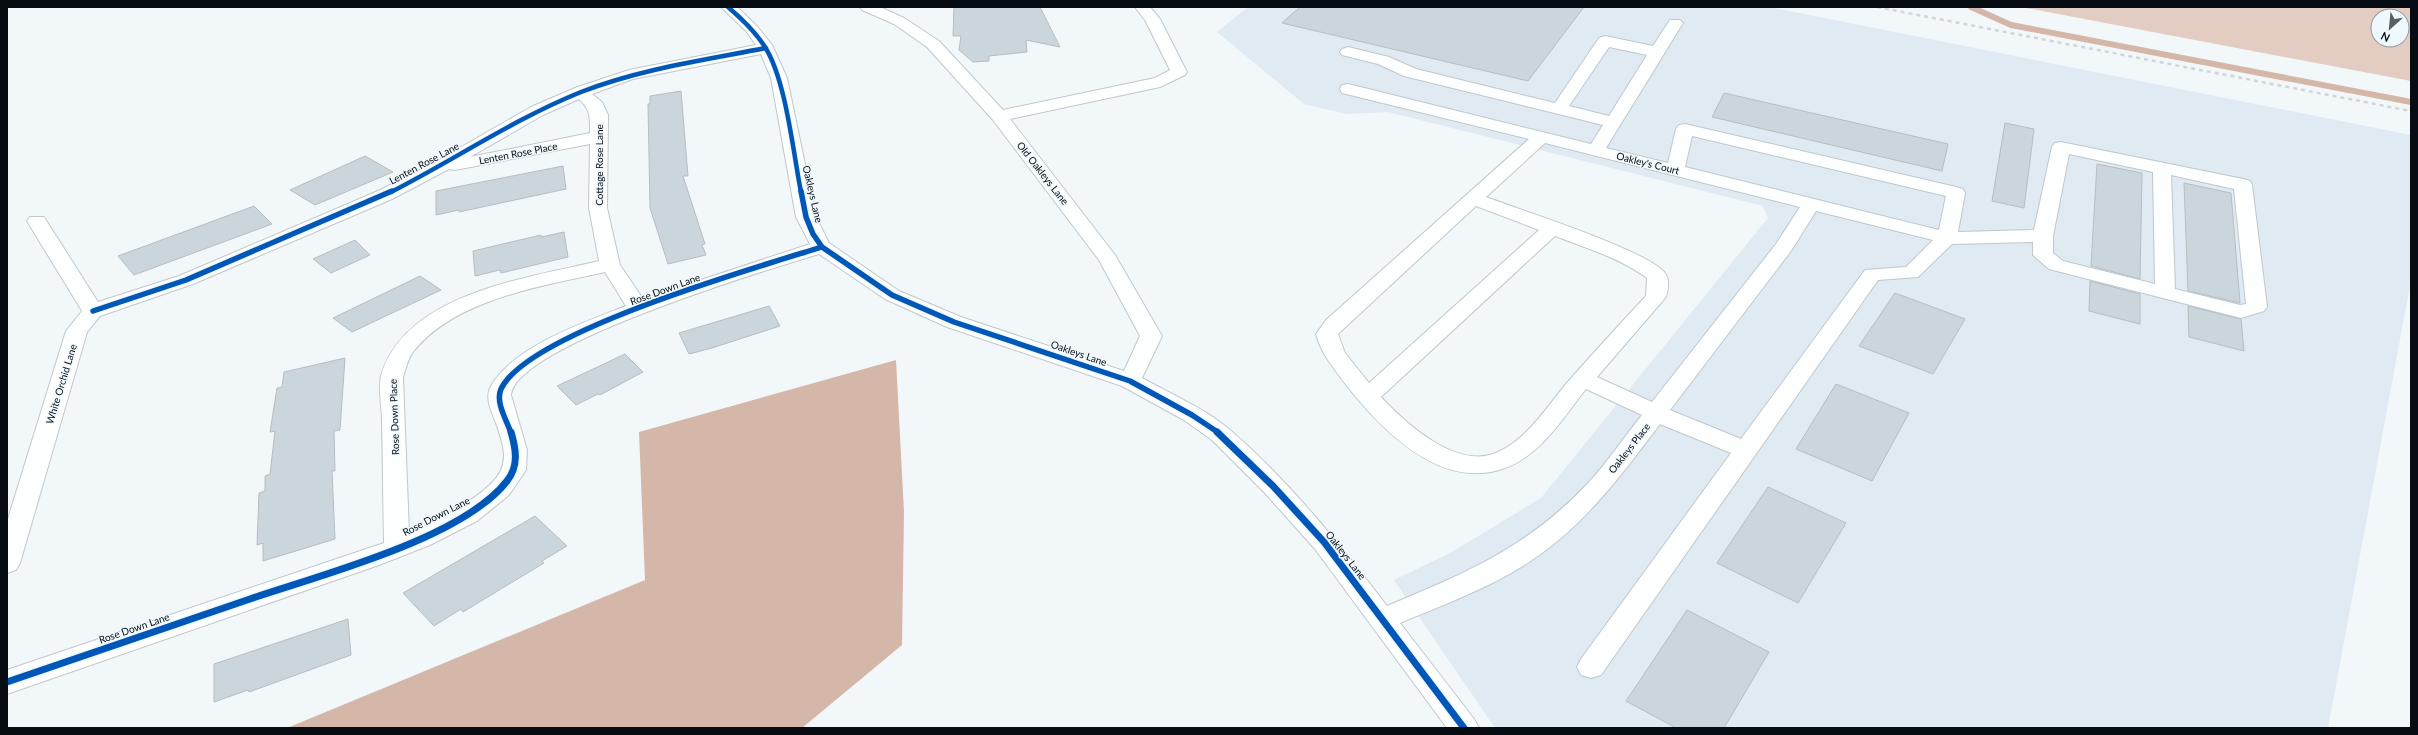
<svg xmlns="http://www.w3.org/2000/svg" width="2418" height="735" viewBox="0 0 2418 735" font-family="Lato,sans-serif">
<rect width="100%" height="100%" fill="#f2f7fa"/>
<path fill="#dfeaf2" d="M1248 7H1769L2411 135V280L2328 728H1495L1394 580 1452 552 1541 498 1768 218 1763 206 1388 112 1347 114 1304 104 1217 32Z"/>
<path fill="#e3ccc2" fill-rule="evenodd" d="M2021 7H2411V81ZM2378 16H2402V40H2378Z"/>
<path fill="#d5b7aa" d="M896 360 904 512 902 645 802 728H287L645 580 639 432Z"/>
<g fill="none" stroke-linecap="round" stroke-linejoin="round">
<path stroke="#d5b7aa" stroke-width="6" d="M1971 7 2011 25 2411 102"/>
</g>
<path fill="#cbd5dc" stroke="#b7bdc1" d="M954 7H1040L1060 47 1026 40 1027 52 989 56V61L973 62 959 50 961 36H953Z
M1300 7H1584L1528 81 1282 23Z
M681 91 688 176H683L705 244 702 245 706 255 668 264 650 208 648 104H650V96Z
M1724 93 1948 144 1942 171 1712 117Z
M2005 123 2034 129 2024 208 1992 201Z
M365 156 393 172 315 205 290 190Z
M2097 164 2142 173 2140 279 2091 266Z
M563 166 566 189 459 212V210L436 215V191Z
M2184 183 2231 193 2240 303 2188 291Z
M254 206 272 224 134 275 118 256Z
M564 232 568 257 501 273 500 270 475 276 473 251 541 235V237Z
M355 240 370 255 331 273 313 259Z
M420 276 441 290 352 332 333 318Z
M2090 281 2140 294V324L2089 311Z
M1895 293 1965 319 1933 374 1859 346Z
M769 306 780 326 712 348 689 354 679 333Z
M2188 306 2241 319 2244 351 2189 337Z
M625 354 643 372 600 395 598 394 576 405 557 386Z
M345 358 340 430 334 431 335 471H332L335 539 263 561V543L257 545 259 493 265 491V476L270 474 275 431 270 432 277 388 282 387 284 372Z
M1836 384 1909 413 1872 481 1796 449Z
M1768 487 1846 523 1798 603 1717 563Z
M535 516 567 546 542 561 544 563 463 612 461 609 434 626 403 593Z
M1687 610 1769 652 1724 728H1676L1626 701Z
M348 619 351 655 249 692 248 690 214 702V664Z"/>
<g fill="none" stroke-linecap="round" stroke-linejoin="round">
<g stroke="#c1c7cb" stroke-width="2">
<path id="minor" d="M721 7H737L756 25 772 45 787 78 816 217 829 243 899 291 961 317 1124 371 1140 336 1099 260 993 120 927 47 894 24 862 10 860 7H880L904 18 939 41 1003 110 1155 78 1170 70 1145 20 1135 7H1150L1160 19 1187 72 1185 75 1160 87 1010 119 1115 255 1162 336 1142 378C1171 394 1204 408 1229 429 1289 481 1339 543 1387 606 1466 573 1529 547 1589 482 1608 462 1624 437 1642 415L1586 389C1562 419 1540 457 1502 469 1439 490 1381 429 1347 386 1335 370 1321 354 1316 334L1326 320 1529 139 1342 93 1340 89 1342 85 1348 84 1591 144 1603 125 1404 76 1378 64 1342 55 1340 52 1342 49 1348 47 1389 57 1416 69 1555 103 1599 38 1605 36 1653 46 1670 20H1680L1683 23 1606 148 1668 163 1676 129 1679 125 1685 124 1956 187 1963 189 1965 193 1958 232 2034 230 2052 147 2055 143 2061 142 2243 179 2250 181 2252 185 2267 307 2264 311 2241 318 2049 269 2033 255V242L1952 244 1918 277 1878 280 1601 675 1591 678 1581 675 1577 667 1581 659 1731 453 1660 424C1622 474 1585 525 1532 560 1492 587 1445 604 1400 623L1474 719 1479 728H1447L1315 549 1264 492 1212 440 1184 420 1122 386 947 327 885 299 819 254C770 269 516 345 511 395L527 450 526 470 509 495 477 521 430 545 379 565 7 694V670L384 543C383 502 383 462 382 421 382 408 378 389 381 376 405 293 528 278 599 261L589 208 590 144 455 170 449 169 392 199 193 284 100 316 87 332 20 563 16 570 7 573V522L66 331 82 311 27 221 30 217H44L98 302 179 276 378 191 430 165 531 107 575 88 629 70 756 45 746 31ZM1609 47 1647 55 1609 116 1569 106ZM761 54 771 78 796 217 810 244 643 299 620 265 607 208 608 115 602 102 592 94 633 79ZM579 99C591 110 590 118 590 133L470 157 543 115ZM1692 136 1946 196 1939 230 1685 167ZM1545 143 1800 207 1776 244 1652 402 1597 377 1666 297C1668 290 1670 280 1665 273 1647 250 1520 210 1486 197ZM2069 154 2153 172 2155 284 2063 261 2053 253V236ZM2171 175 2234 189 2246 304 2240 305 2175 289ZM1476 206 1539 230 1369 383 1345 353 1338 334ZM1816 211 1933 240 1906 267 1865 270 1741 439 1670 410 1791 251ZM1555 236C1586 248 1620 258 1647 278L1646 296C1619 325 1592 354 1566 384 1546 408 1527 439 1498 452 1458 471 1406 424 1381 397ZM605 272 626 306C585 322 511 347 490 388 485 399 492 413 496 423 501 438 508 455 501 470 491 494 433 523 409 533L403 377C406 369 408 358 413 352 454 299 543 286 605 272Z"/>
</g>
<use href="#minor" fill="#fdfefe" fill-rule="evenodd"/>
<path stroke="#d3d4d5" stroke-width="2.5" stroke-dasharray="4 4" stroke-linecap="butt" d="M1877 7 2411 111"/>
<g stroke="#eff8fd" stroke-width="6">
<path id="cycleway-far2" d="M728 7C742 19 755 31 765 47 786 80 793 152 801 192
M391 192C454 160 514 119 581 92 640 69 704 60 766 48"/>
</g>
<g stroke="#eff8fd" stroke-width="8">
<path id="cycleway-far1" d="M801 191 806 217 813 234 822 247 892 295 954 322 1130 381 1192 415 1219 433
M93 311 186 280 392 191
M511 433C507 421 495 402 501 389 528 332 758 267 822 247"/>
</g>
<g stroke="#eff8fd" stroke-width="10">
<path id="cycleway" d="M1217 432 1273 486 1324 542 1464 728
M7 682C88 654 169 626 250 599 320 575 462 539 507 481 519 466 516 449 511 432"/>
</g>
<use href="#cycleway-far2" stroke="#0057b8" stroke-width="4.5"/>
<use href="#cycleway-far1" stroke="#0057b8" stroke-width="5.5"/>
<use href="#cycleway" stroke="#0057b8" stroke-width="7"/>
</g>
<g text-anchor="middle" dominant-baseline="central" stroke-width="3" stroke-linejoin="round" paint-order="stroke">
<g font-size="10" fill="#060c11" stroke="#eff8fd">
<text transform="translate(518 153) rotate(-11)">Lenten Rose Place</text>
<text transform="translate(424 163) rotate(-28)">Lenten Rose Lane</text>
<text transform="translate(1648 163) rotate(14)">Oakley's Court</text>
<text transform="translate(599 165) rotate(-90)">Cottage Rose Lane</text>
<text transform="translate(1043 173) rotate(52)">Old Oakleys Lane</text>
<text transform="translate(813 194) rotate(77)">Oakleys Lane</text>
<text transform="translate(665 289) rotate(-20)">Rose Down Lane</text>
<text transform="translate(1079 353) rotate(19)">Oakleys Lane</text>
<text transform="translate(61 384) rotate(-73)">White Orchid Lane</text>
<text transform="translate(394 417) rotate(-92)">Rose Down Place</text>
<text transform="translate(1629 448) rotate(-52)">Oakleys Place</text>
<text transform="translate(436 516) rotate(-27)">Rose Down Lane</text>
<text transform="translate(1346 555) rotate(52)">Oakleys Lane</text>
<text transform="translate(134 628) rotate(-19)">Rose Down Lane</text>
</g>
</g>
<rect width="2418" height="735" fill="none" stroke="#060c11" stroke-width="16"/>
<g transform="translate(2390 28) rotate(207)"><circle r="19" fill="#eff8fd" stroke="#929a9f"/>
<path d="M0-3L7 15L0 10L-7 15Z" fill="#595e63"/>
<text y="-6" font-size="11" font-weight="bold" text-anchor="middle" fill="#060c11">N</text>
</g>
</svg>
